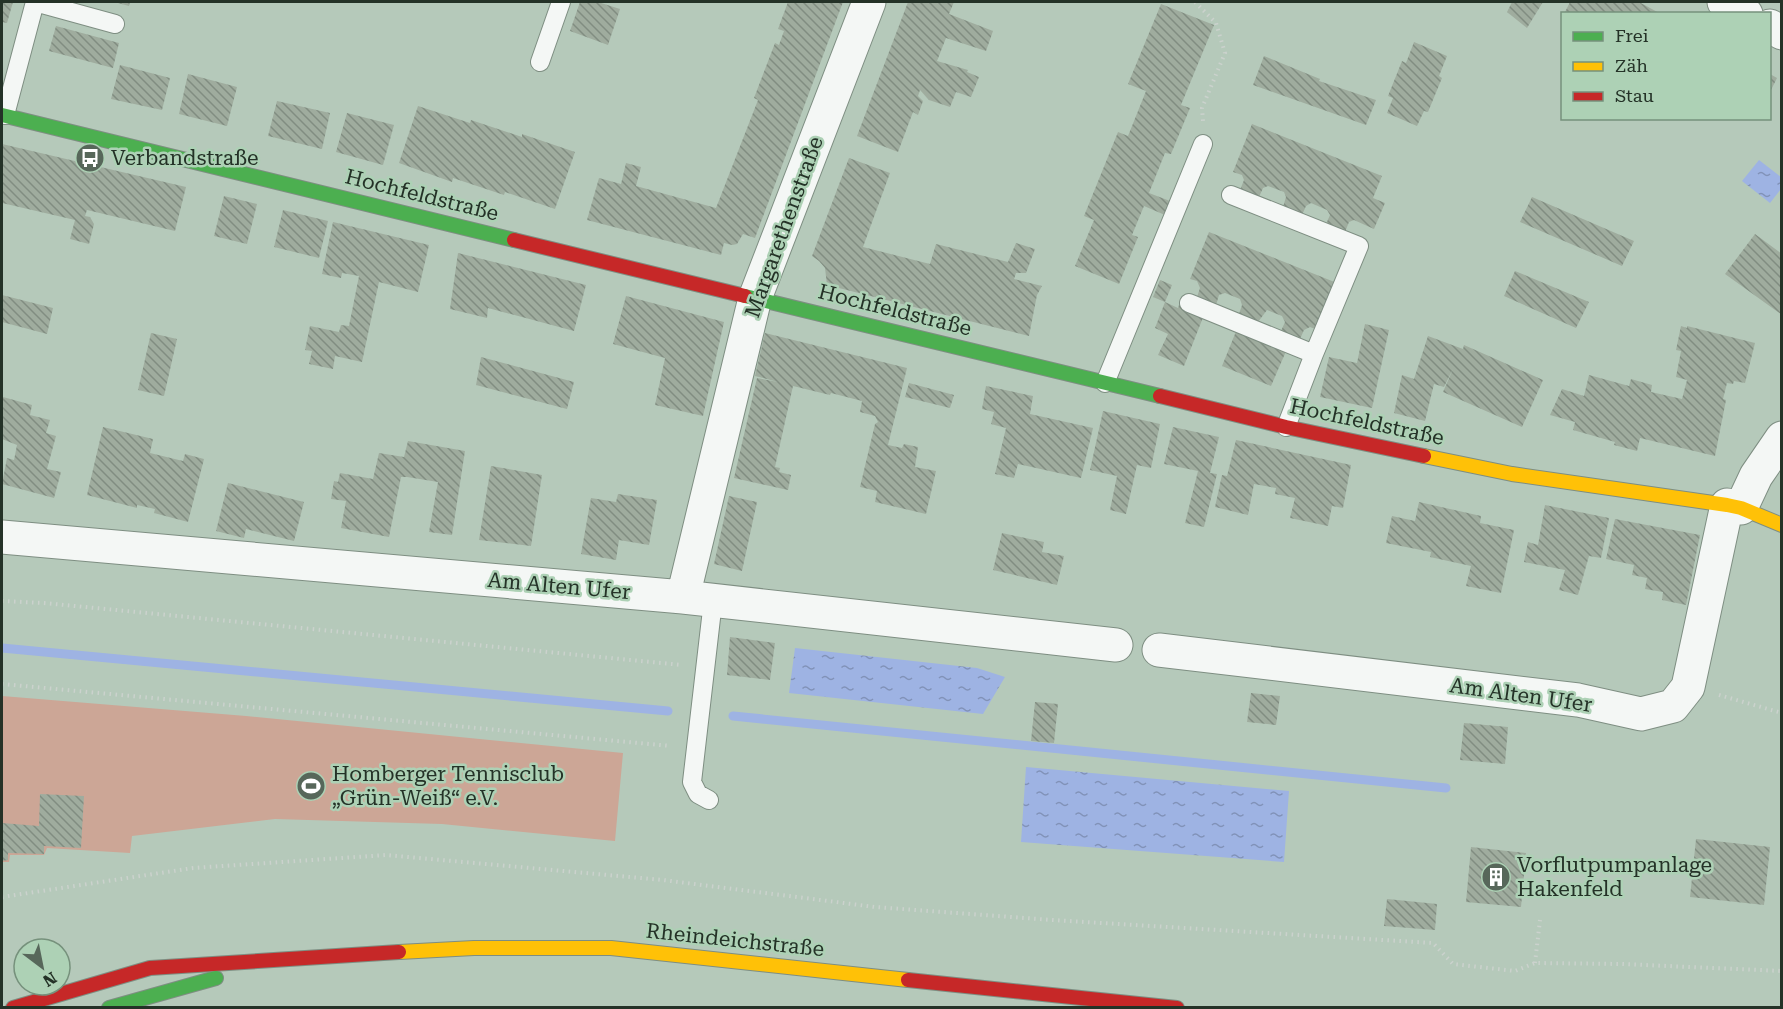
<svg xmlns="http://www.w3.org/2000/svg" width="1783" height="1009" viewBox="0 0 1783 1009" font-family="'Roboto Serif',serif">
<defs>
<pattern id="water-ripples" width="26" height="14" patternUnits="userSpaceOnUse" patternTransform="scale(1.5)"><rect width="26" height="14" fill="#9eb3e3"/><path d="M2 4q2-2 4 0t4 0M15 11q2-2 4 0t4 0" fill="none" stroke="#8192b8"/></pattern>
<pattern id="building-back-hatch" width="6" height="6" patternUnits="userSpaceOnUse" patternTransform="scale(1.5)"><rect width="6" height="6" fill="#9fac9e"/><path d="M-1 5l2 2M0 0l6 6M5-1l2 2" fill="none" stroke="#818d81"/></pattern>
</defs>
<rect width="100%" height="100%" fill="#b5c9ba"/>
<path fill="#cca696" d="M2 696 246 716 623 753 615 841 442 824 275 819 132 836 130 853 47 848 44 855H10L9 862H2Z"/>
<path fill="url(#water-ripples)" d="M1759 160 1781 177V189L1770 203 1742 181Z
M795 648 977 668 1005 677 983 714 789 693Z
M1026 767 1289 791 1284 862 1021 842Z"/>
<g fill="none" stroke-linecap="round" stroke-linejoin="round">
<path stroke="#9eb3e3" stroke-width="9" d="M2 648 668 711
M733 716 1446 788"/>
</g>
<path fill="url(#building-back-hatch)" d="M2 2H13L7 23 2 22Z
M114 2H130L129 6Z
M580 2H598L620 9 608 45 570 31Z
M788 2H843L755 238 743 234 737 244 732 245 724 243 721 255 587 220 599 178 621 184 626 163 641 167 636 186 716 208 758 100 754 98 775 43 779 45 784 31 778 29Z
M908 2H954L949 14 993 31 986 51 946 38 937 61 968 70 967 72 979 77 971 97 956 92 950 107 929 100 920 90 918 96 923 101 918 115 913 112 898 152 857 136Z
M1512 2H1543L1527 28 1507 12Z
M1570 2H1639L1661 14H1564Z
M1161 4 1214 25 1181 105 1190 108 1171 154 1165 153 1149 193 1170 201 1165 215 1144 206 1132 235 1138 237 1119 284 1075 266 1094 220 1084 216 1118 132 1128 136 1146 91 1128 84Z
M56 26 119 43 113 68 49 51Z
M1414 42 1447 56 1439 76 1442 78 1428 112 1424 111 1417 126 1387 113 1393 98 1388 96 1402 61 1406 63Z
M1264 56 1320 79 1319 81 1376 100 1366 125 1253 85Z
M120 65 170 78 162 110 111 99Z
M188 74 237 87 227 126 179 114Z
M1770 74 1777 78 1770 92Z
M277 101 330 113 322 149 268 136Z
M418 106 470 123 471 120 522 137V134L575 152 555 209 505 192 504 195 453 178 452 182 399 163Z
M347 113 394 125 383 165 336 152Z
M1252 124 1382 176 1373 198 1385 203 1374 229 1354 220 1349 222 1345 232 1326 224 1330 215 1327 210 1311 203 1306 206 1302 215 1283 207 1286 197 1284 192 1268 186 1263 188 1259 197 1240 190 1244 180 1242 175 1233 172Z
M2 144 186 187 175 231 87 210 85 216 90 217 94 224 89 244 70 239 75 220 2 203Z
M849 158 890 173 863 247 930 264 936 244 1008 262 1016 243 1035 249 1026 273H1016L1014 279 1042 286 1037 295 1029 336 827 285 825 268 819 261 812 256Z
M224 196 257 204 247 244 214 236Z
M1532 197 1634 241 1622 266 1520 222Z
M283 210 328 221 319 258 274 247Z
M333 222 429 245 418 292 379 282 362 362 335 356 333 369 309 364 312 351 305 350 310 326 339 332 341 325 349 326 359 276 342 273 341 278 322 274Z
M1209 232 1337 283 1318 330 1310 327 1304 330 1300 339 1281 331 1285 322 1282 316 1267 310 1258 322 1239 314 1242 305 1240 299 1225 293 1219 295 1216 305 1197 297 1200 288 1197 281 1190 279Z
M1755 234 1782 254V315L1725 274Z
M458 253 586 285 574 331 488 308 487 318 450 309Z
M1515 271 1589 302 1576 328 1504 296Z
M1160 280 1172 285 1165 302 1153 297Z
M2 295 53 308 47 334 2 322Z
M626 296 724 322 703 416 655 405 665 358 613 344Z
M1165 302 1178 308 1179 305 1204 315 1184 366 1158 355 1168 334 1155 328Z
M1365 324 1389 330 1372 408 1320 397 1329 357 1357 363Z
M1681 326 1687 328V326L1755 343 1745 383 1734 381 1733 384 1727 383 1723 399 1726 400 1715 456 1640 438 1637 451 1614 445 1615 442 1573 430 1575 422 1550 415 1562 389 1584 396 1589 375 1629 386 1631 379 1652 385 1651 392 1682 399 1687 380 1676 377 1681 351 1676 350Z
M1237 329 1287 349 1271 386 1222 366Z
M151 333 177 339 164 396 138 390Z
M765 333 907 368 888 445 902 448 904 444 918 447 915 467 936 471 926 514 875 502 877 491 860 487 875 424 878 422 875 416 860 412 862 401 831 393 830 395 793 386 775 467 780 468 779 472 791 475 788 490 734 478 757 378 778 382 755 376Z
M1428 336 1463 349 1464 345 1543 380 1522 427 1443 392 1453 369 1444 387 1434 384 1425 421 1394 413 1402 375 1414 379Z
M481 357 574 382 567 409 476 385Z
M909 383 954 395 950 408 905 397Z
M986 386 1033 396 1030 414 1093 428 1081 478 1018 464 1014 478 995 474 1006 428 991 424 994 412 982 409Z
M3 397 32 405 30 415 50 420 46 433 56 436 47 469 61 472 54 498 2 484 7 458 14 460 17 445 2 439Z
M1103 411 1160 424 1151 468 1137 465 1126 514 1110 510 1117 476 1090 470Z
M103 427 153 439 150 453 183 461 185 454 204 459 188 522 154 513 155 509 137 505V508L87 495Z
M1173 427 1219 437 1210 473 1217 474 1204 527 1185 523 1198 471 1164 464Z
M1236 440 1351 465 1343 508 1332 506 1328 526 1290 518 1295 498 1275 494 1276 488 1254 484 1248 515 1215 507 1222 475 1227 476Z
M408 441 465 451 452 535 429 532 438 482 407 477H401L389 537 341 528 346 501 331 499 334 481 338 482 340 473 373 479 379 453 404 457Z
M491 466 542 475 531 546 479 540Z
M228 483 304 502 294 541 246 529 244 538 216 531Z
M618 494 657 500 649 545 619 540 616 560 581 554 591 498 616 502Z
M729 496 757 502 742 571 714 564Z
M1419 502 1481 516 1480 523 1514 530 1501 593 1466 586 1471 566 1430 557 1431 552 1386 543 1392 516 1415 521Z
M1545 505 1609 518 1601 558 1589 556 1578 595 1559 590 1565 570 1524 562 1528 542 1538 545Z
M1615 519 1700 535 1686 605 1662 600 1663 592 1645 589 1647 578 1632 575 1634 565 1606 559Z
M1002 533 1044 542 1042 552 1064 556 1057 585 993 570Z
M730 637 775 643 770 680 727 675Z
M1251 693 1280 696 1276 725 1247 722Z
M1035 702 1058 704 1054 743 1031 741Z
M1464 723 1508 727 1505 764 1460 760Z
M40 794 84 796 81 848 44 846V854L8 853V860L2 861V823L39 826Z
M1696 839 1770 847 1764 905 1690 897Z
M1471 847 1526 853 1521 907 1466 902Z
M1387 899 1437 904 1435 930 1384 926Z"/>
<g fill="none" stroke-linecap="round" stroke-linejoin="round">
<g stroke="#7e8e82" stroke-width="20">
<path id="lane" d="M35 2 115 24
M540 62 561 2
M5 115 35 2
M1231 195 1359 246 1314 354 1286 427
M1189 303 1314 354
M1105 383 1203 144
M709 800 698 794 692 782 713 601"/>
</g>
<g stroke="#7e8e82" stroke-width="35">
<path id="street" d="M1724 2 1746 14
M1770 26 1782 33
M1741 508 1756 476 1782 438
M2 537 683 597 1116 645
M683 597 755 298 869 2
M1159 650 1578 700 1641 714 1673 706 1688 687 1727 505"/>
</g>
<g stroke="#7e8e82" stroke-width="16">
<path id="fast" d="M2 115 514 240
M745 296 1160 396
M109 1008 216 978"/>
</g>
<g stroke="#7e8e82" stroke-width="16">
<path id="slow" d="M1424 456 1512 474 1727 505 1741 508 1782 525
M399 952 474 948H611L908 980"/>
</g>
<g stroke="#7e8e82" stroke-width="16">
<path id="jam" d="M514 240 745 296
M1160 396 1286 427 1424 456
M908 980 1177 1008
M13 1008 150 968 399 952"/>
</g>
<path stroke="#cbd2cd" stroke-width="4" stroke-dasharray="1.5 4.5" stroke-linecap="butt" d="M1195 2 1216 23 1225 53 1202 108 1203 121
M2 601 44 603 682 665
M2 684 671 746
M1719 695 1782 713
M2 897 193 868 386 855 663 880 875 907 1052 920 1433 943 1453 964 1515 971 1535 963 1622 964 1782 971
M1535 963 1540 920"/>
<use href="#lane" stroke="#f4f7f5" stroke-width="18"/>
<use href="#street" stroke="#f4f7f5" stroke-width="33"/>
<use href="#fast" stroke="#4caf50" stroke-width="14"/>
<use href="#slow" stroke="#ffc107" stroke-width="14"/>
<use href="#jam" stroke="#c62828" stroke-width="14"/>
</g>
<defs>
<g id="bus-disc" transform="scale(1.5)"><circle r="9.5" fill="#57675a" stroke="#add1b5"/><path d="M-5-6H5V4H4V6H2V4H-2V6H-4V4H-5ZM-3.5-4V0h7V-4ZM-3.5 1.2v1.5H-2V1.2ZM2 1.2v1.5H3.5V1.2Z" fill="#fff"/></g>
<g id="stadium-disc" transform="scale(1.5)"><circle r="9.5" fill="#57675a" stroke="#add1b5"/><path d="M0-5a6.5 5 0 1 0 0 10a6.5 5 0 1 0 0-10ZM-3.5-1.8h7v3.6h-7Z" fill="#fff"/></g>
<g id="building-disc" transform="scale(1.5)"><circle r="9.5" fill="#57675a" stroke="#add1b5"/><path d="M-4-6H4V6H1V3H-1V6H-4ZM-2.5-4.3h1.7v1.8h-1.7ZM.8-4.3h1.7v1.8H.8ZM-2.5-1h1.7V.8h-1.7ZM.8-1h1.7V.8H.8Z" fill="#fff"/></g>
</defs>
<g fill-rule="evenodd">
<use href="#bus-disc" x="90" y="158"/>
<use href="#stadium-disc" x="311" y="786"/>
<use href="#building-disc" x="1496" y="877"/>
</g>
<g text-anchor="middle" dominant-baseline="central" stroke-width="5" stroke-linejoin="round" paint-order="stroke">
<g font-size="21" fill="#243227" stroke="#add1b5" text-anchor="start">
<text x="111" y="158">Verbandstraße</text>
<text x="332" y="774">Homberger Tennisclub<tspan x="332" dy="24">„Grün-Weiß“ e.V.</tspan></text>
<text x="1517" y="865">Vorflutpumpanlage<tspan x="1517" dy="24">Hakenfeld</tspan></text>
</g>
<g font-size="21" fill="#243227" stroke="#add1b5">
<text transform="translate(422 195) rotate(14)">Hochfeldstraße</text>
<text transform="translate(784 227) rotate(-70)">Margarethenstraße</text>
<text transform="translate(895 310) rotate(14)">Hochfeldstraße</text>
<text transform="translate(1367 422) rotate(12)">Hochfeldstraße</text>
<text transform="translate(559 586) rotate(5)">Am Alten Ufer</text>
<text transform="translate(1521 695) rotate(8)">Am Alten Ufer</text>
<text transform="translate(735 940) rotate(6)">Rheindeichstraße</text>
</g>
</g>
<rect width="1783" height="1009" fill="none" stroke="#243227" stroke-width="6"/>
<rect x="1561" y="12" width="210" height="108" fill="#add1b5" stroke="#76917c" stroke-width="1.5"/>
<rect x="1573" y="32" width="30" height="9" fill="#4caf50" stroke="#76917c" stroke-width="1.5"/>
<text x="1615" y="42" font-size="18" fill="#243227">Frei</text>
<rect x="1573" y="62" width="30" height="9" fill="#ffc107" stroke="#76917c" stroke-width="1.5"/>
<text x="1615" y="72" font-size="18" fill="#243227">Zäh</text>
<rect x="1573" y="92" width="30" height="9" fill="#c62828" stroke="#76917c" stroke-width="1.5"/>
<text x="1615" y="102" font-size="18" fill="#243227">Stau</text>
<g transform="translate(42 967) rotate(148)"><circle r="28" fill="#add1b5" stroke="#76917c" stroke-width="1.5"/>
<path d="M0-4.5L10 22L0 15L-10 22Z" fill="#57675a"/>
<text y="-9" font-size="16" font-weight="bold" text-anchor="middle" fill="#243227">N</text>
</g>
</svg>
